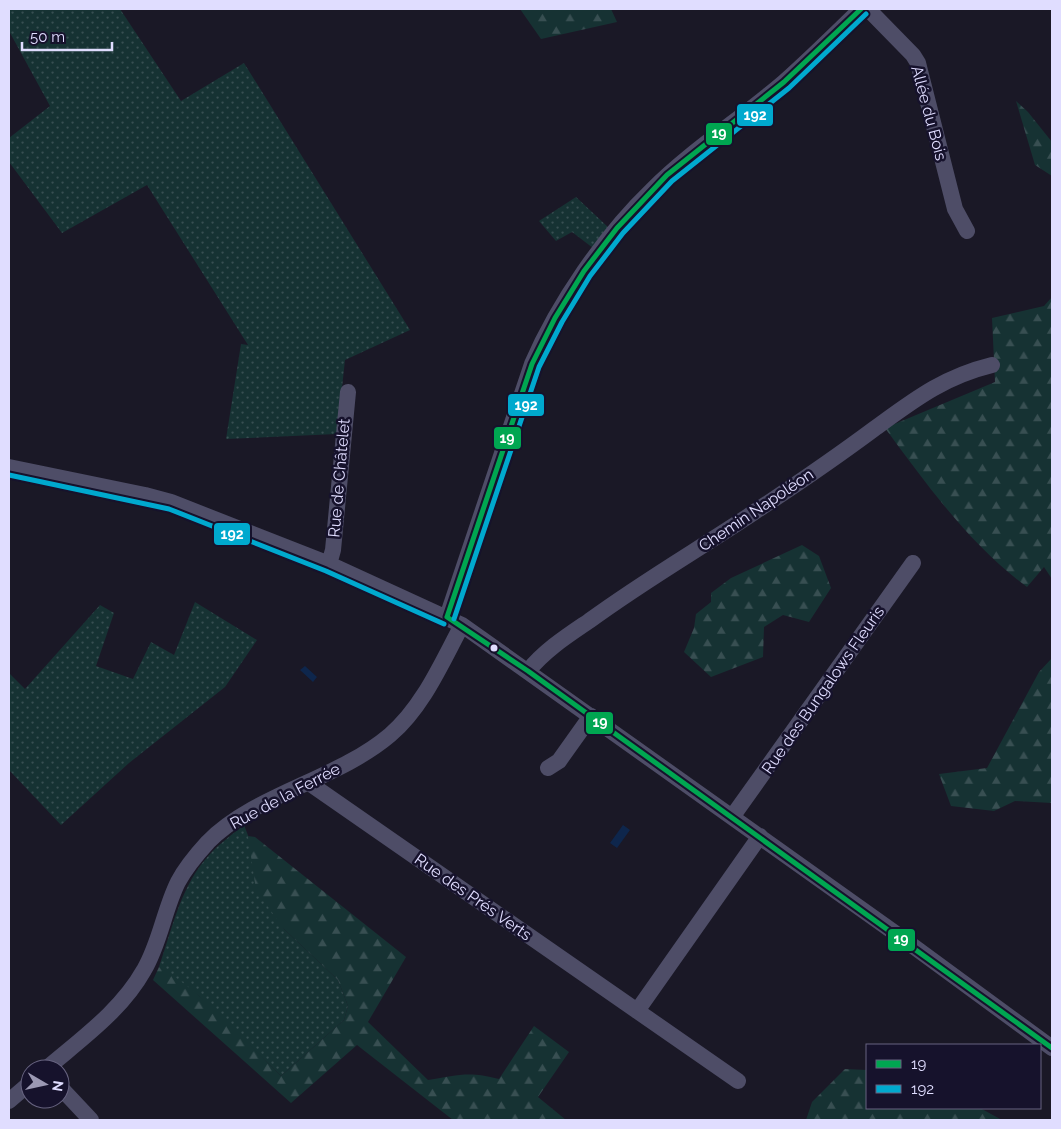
<svg xmlns="http://www.w3.org/2000/svg" width="1061" height="1129" viewBox="0 0 1061 1129" font-family="Raleway,sans-serif">
<defs>
<pattern id="grass-dots" width="8" height="8" patternUnits="userSpaceOnUse" patternTransform="scale(1.25)"><rect width="8" height="8" fill="#163233"/><path d="M2 2h.1M6 6h.1" fill="none" stroke="#384f52" stroke-width="1.8" stroke-linecap="round"/></pattern>
<pattern id="forest-firs" width="22" height="20" patternUnits="userSpaceOnUse" patternTransform="scale(1.25)"><rect width="22" height="20" fill="#163233"/><path d="M5 1l3.5 6h-7zM16 11l3.5 6h-7z" fill="#384f52"/></pattern>
</defs>
<rect width="100%" height="100%" fill="#1a1826"/>
<path fill="url(#grass-dots)" d="M9 9H120L181 101 244 63 410 330 345 360 337 434 226 439 241 344 248 345 147 185 62 233 9 162V138L50 106 9 31Z
M576 197 609 228 593 248 572 232 556 241 539 221Z
M195 602 257 640 225 687 129 763 61 825 9 770V673L25 689 100 605 114 613 96 666 133 679 151 642 174 655Z
M244 825 284 929 338 980 348 1006 344 1020 281 1076 199 996 159 967C171 932 180 890 204 861 215 847 230 836 244 825Z"/>
<path fill="url(#forest-firs)" d="M520 9H611L617 22 541 39Z
M1016 101 1028 112 1052 142V176L1035 165Z
M1052 297V579L1044 567 1027 587C970 545 927 485 885 428L995 382 992 318 1044 306Z
M802 545 819 556 831 588 809 622 783 615 764 627 763 657 711 677 684 652 694 628 696 614 711 602V593L731 578Z
M1052 658V803L1015 801 994 811 951 806 939 774 987 768 1039 672Z
M248 836 255 837 406 957 368 1022 428 1080C458 1075 469 1071 499 1079L534 1026 569 1052 538 1097 566 1120H453L357 1045 291 1103 153 980 159 967C206 994 242 1039 281 1076L344 1020 348 1006 338 980 284 929 256 890Z
M845 1069 867 1070V1108H980L1002 1120H806L812 1102Z"/>
<path fill="#0e264c" d="M305 666 317 677 313 682 300 670Z
M623 825 630 830 617 848 610 843Z"/>
<g fill="none" stroke-linecap="round" stroke-linejoin="round">
<path stroke="#4e4d67" stroke-width="16" d="M868 9 913 55 918 63 955 209 967 231
M9 467 145 495 171 502 329 564 462 625 902 938 1052 1048
M329 564 333 550 348 392
M447 617 532 364C558 304 605 235 652 190 692 150 741 119 784 82 811 58 836 33 861 9
M528 671C545 650 567 636 589 621 642 582 699 549 753 513 794 486 835 458 874 429 914 400 943 377 992 365
M548 768 559 761 591 716
M309 783 738 1081
M732 817 913 563
M637 1011 760 836
M46 1069C81 1039 121 1011 144 970 160 943 164 910 178 882 186 867 197 854 208 842 255 794 337 780 390 735 423 707 442 662 462 625
M60 1087 91 1120
M9 1101 30 1083"/>
<g stroke="#16122c" stroke-width="9">
<path id="bus-1" d="M447 617 532 364 555 318 584 271 617 228 667 175 784 82 861 9
M447 617 528 671 1052 1048"/>
</g>
<g stroke="#16122c" stroke-width="9">
<path id="bus-2" d="M9 475 169 509 326 571 444 624
M454 619 539 367 562 322 590 276 623 233 672 181 789 88 866 14"/>
</g>
<use href="#bus-1" stroke="#00a651" stroke-width="5"/>
<use href="#bus-2" stroke="#00a9ce" stroke-width="5"/>
</g>
<circle fill="#e0ddff" stroke="#16122c" stroke-width="2" cx="494" cy="648" r="4.5"/>
<g text-anchor="middle" dominant-baseline="central" stroke-width="5" stroke-linejoin="round" paint-order="stroke">
<g font-size="16" fill="#e0ddff" stroke="#16122c">
<text transform="translate(929 113) rotate(75)">Allée du Bois</text>
<text transform="translate(339 478) rotate(-85)">Rue de Châtelet</text>
<text transform="translate(756 510) rotate(-34)">Chemin Napoléon</text>
<text transform="translate(823 690) rotate(-55)">Rue des Bungalows Fleuris</text>
<text transform="translate(285 796) rotate(-28)">Rue de la Ferrée</text>
<text transform="translate(473 897) rotate(35)">Rue des Prés Verts</text>
</g>
</g>
<g stroke="#16122c" stroke-width="2">
<rect x="736" y="103" width="38" height="24" rx="5" fill="#00a9ce"/>
<rect x="705" y="122" width="28" height="24" rx="5" fill="#00a651"/>
<rect x="507" y="393" width="38" height="24" rx="5" fill="#00a9ce"/>
<rect x="493" y="426" width="29" height="24" rx="5" fill="#00a651"/>
<rect x="213" y="522" width="38" height="24" rx="5" fill="#00a9ce"/>
<rect x="585" y="711" width="29" height="24" rx="5" fill="#00a651"/>
<rect x="887" y="928" width="29" height="24" rx="5" fill="#00a651"/>
</g>
<g font-size="14" text-anchor="middle" font-weight="bold" fill="#fff">
<text x="755" y="120">192</text>
<text x="719" y="138">19</text>
<text x="526" y="410">192</text>
<text x="507" y="443">19</text>
<text x="232" y="539">192</text>
<text x="600" y="727">19</text>
<text x="901" y="944">19</text>
</g>
<rect width="1061" height="1129" fill="none" stroke="#e0ddff" stroke-width="20"/>
<rect x="866" y="1044" width="175" height="65" fill="#16122c" stroke="#676380"/>
<rect x="876" y="1060" width="25" height="8" fill="#00a651" stroke="#676380"/>
<text x="911" y="1069" font-size="15" fill="#e0ddff">19</text>
<rect x="876" y="1085" width="25" height="8" fill="#00a9ce" stroke="#676380"/>
<text x="911" y="1094" font-size="15" fill="#e0ddff">192</text>
<g transform="translate(45 1084) rotate(99)"><circle r="24" fill="#16122c" stroke="#676380"/>
<path d="M0-4L9 19L0 12L-9 19Z" fill="#9b98b3"/>
<text y="-8" font-size="14" font-weight="bold" text-anchor="middle" fill="#e0ddff">N</text>
</g>
<path d="M22 42v8h90v-8" fill="none" stroke="#e0ddff" stroke-width="2.5"/>
<text x="30" y="42" font-size="15" fill="#e0ddff" stroke="#16122c" stroke-width="4" paint-order="stroke">50 m</text>
</svg>
